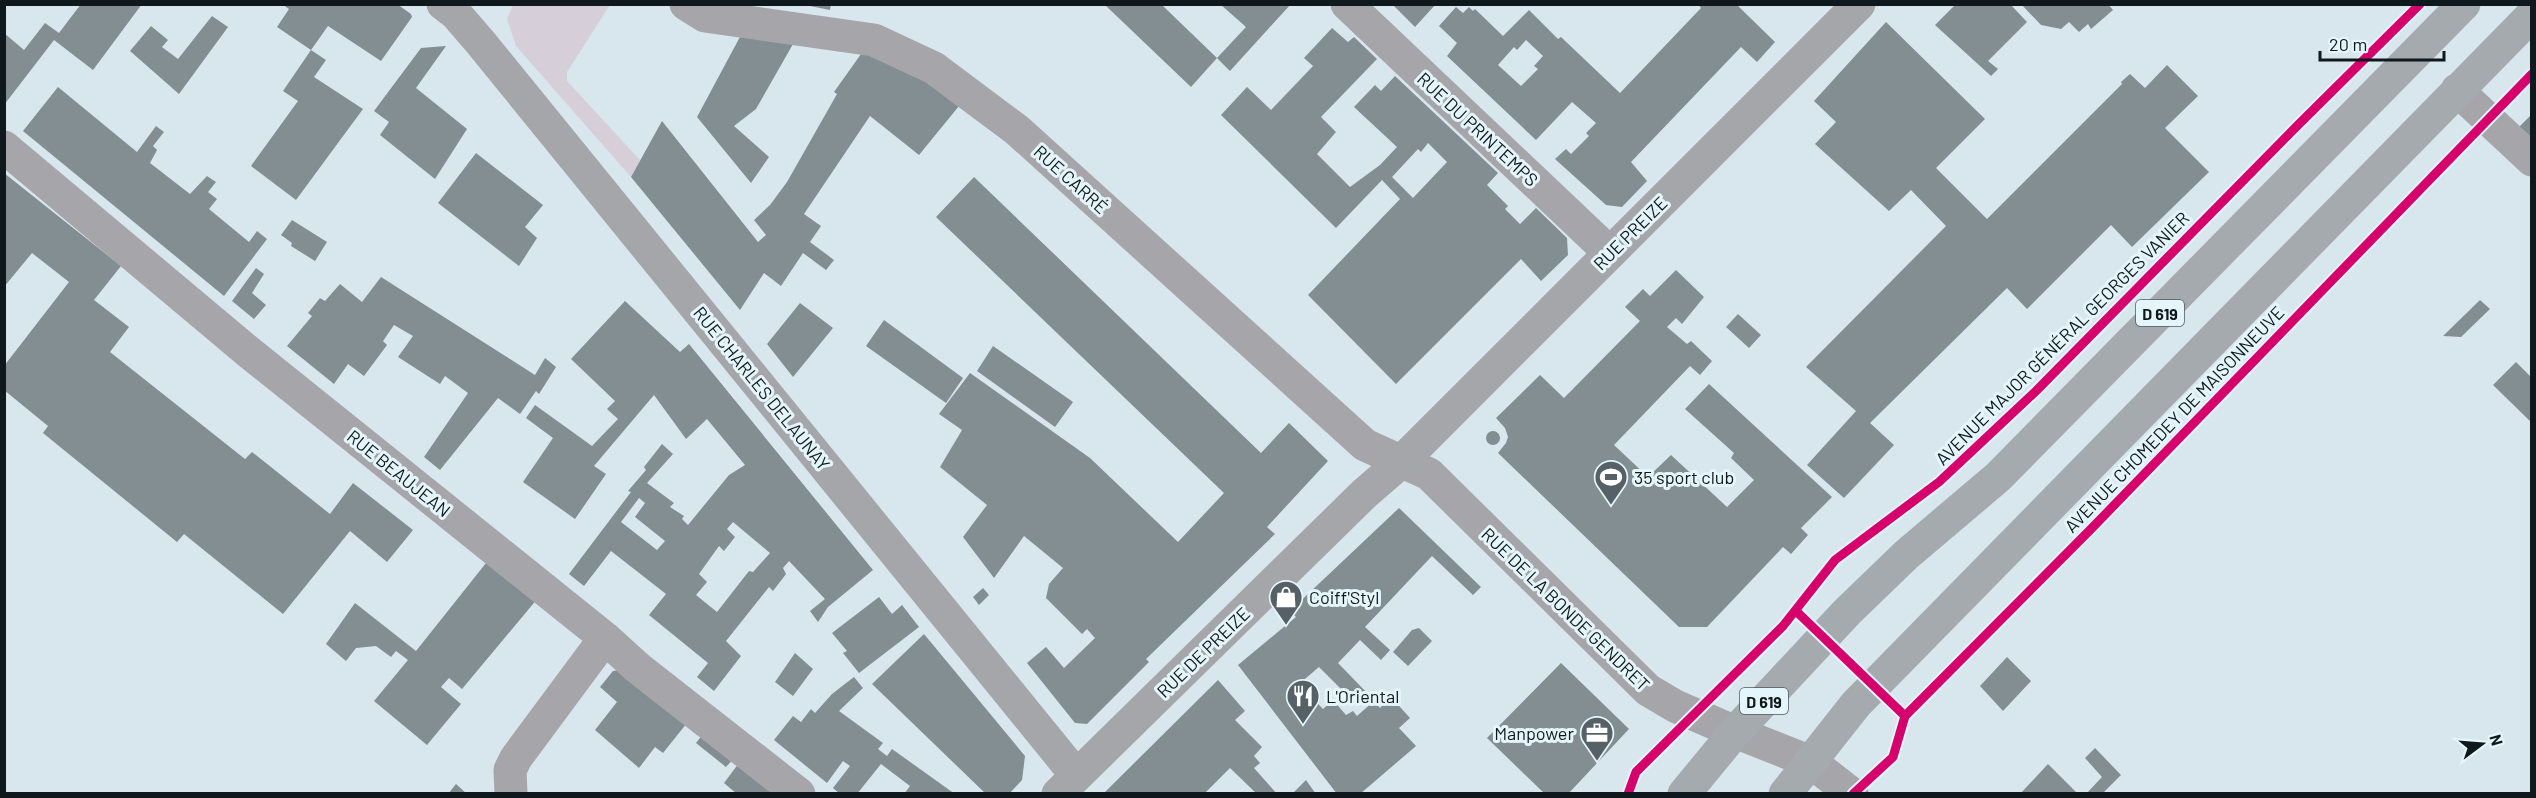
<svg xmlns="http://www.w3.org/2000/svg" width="2536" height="798" viewBox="0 0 2536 798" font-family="Barlow,sans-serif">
<rect width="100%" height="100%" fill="#d8e6ed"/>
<path fill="#d6cfd9" d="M513 5H610L567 72V81L640 160 631 177 516 46 507 19Z"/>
<path fill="#838e93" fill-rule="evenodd" d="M81 4H142L93 70 54 40 4 105V33L24 50 45 23 59 33Z
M282 4H397L411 14 412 17 381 61 328 26 311 50 277 27 289 9Z
M800 4H831L830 10Z
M1104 4H1164L1163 6 1217 58 1191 87Z
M1220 4H1291L1230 71 1217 58 1246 27Z
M1392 4H1436L1415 27Z
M1698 4H1736L1775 42 1757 62 1741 47 1631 162 1647 181 1622 207 1606 205 1555 159 1566 149 1571 154 1589 136 1586 133 1596 123 1572 102 1536 140 1447 56 1457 43 1439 26 1456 7 1463 13 1469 7 1473 11 1475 9 1503 36 1529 10 1558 39 1561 37 1620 93 1701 8ZM1526 40 1543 56 1534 66 1538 69 1521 86 1498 65 1514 47 1517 50Z
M1956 4H2010L2027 22 1988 61 1998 69 1991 76 1935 25Z
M2021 4H2108L2113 10 2091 29 2088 24 2079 32 2069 22 2061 29 2041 25Z
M212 16 228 27 179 94 130 51 151 26 168 40 162 47 178 59Z
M1886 22 1985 119 1936 168 1987 219 2122 84 2121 82 2130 74 2145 88 2167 65 2198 96 2165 128 2209 172 2132 247 2111 225 2027 309 2007 288 1870 423 1894 445 1844 498 1807 465 1856 411 1806 367 1946 226 1911 190 1889 211 1815 144 1836 122 1814 101Z
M1332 28 1348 42 1354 37 1377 59 1321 117 1336 132 1317 154 1350 187 1380 165 1397 147 1354 107 1375 85 1381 91 1395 76 1498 173 1487 185 1508 206 1505 209 1520 224 1536 208 1567 238 1568 255 1541 281 1521 259 1396 384 1308 295 1400 199 1382 180 1336 228 1221 115 1247 87 1271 110 1313 66 1304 58ZM1428 143 1447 162 1413 198 1392 177 1418 149 1421 152Z
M741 35 793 44 756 109 734 126 769 157 751 183 697 117Z
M446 46 416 88 467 129 435 179 380 135 389 122 374 111 421 48Z
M866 47 905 65 959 106 919 155 870 116 804 214 821 226 810 242 834 260 826 270 803 253 781 286 764 273 740 310 631 177 662 121 758 242 766 235 754 220 770 205 787 182 837 94 834 92Z
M311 50 326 60 314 77 363 109 296 200 251 166 298 101 283 91Z
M58 87 137 152 156 126 164 132 153 146 157 150 150 163 190 194 207 176 216 182 208 192 217 199 209 209 249 242 257 231 267 239 224 296 23 131Z
M2532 114V139L2519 127Z
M476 153 543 205 525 227 537 238 519 266 438 203Z
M4 173 121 266 94 300 129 327 110 352 245 459 252 452 330 514 353 483 413 530 387 562 350 531 283 614 184 534 177 542 43 433 48 426 4 390V366L69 282 32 253 4 287Z
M974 177 1261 453 1289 423 1328 461 1267 527 1275 534 1146 659 1149 662 1087 724 1075 723 1027 663 1046 647 1064 668 1095 638 1087 629 1082 634 1046 598 1049 584 1063 568 1024 536 994 578 963 537 987 505 940 467 962 430 939 414 970 373 1090 458 1178 542 1224 493 936 217Z
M292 220 327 242 315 261 291 246 292 243 281 235Z
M256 268 264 274 252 293 266 305 254 319 232 301Z
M1676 270 1704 297 1682 324 1676 318 1667 327 1687 344 1691 341 1712 361 1700 375 1690 366 1614 445 1648 477 1671 455 1727 507 1754 480 1731 458 1734 453 1685 409 1709 384 1832 497 1801 528 1808 535 1791 554 1783 547 1707 627H1679L1498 453 1506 443 1508 437 1505 428 1496 418 1540 375 1564 398 1640 321 1625 307 1643 289 1650 296Z
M381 277 535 375 545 358 556 367 539 394 536 391 520 414 498 398 440 470 424 457 468 393 445 376 440 384 398 357 413 336 394 325 383 341 387 345 364 376 348 364 334 384 287 346 312 316 308 313 320 298 325 301 340 284 362 302Z
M2480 300 2490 309 2461 337 2443 336Z
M625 301 680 352 689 344 873 570 828 607 818 622 810 611 825 599 789 561 783 568 786 574 773 591 769 587 726 641 741 656 714 691 697 677 708 663 649 615 666 594 611 551 584 586 569 574 631 492 628 491 646 470 644 467 662 444 673 454 647 483 674 503 670 507 684 516 682 519 688 525 729 475 745 465 707 419 686 439 654 395 594 466 606 474 575 519 523 482 553 438 526 418 535 405 592 446 618 419 607 409 615 401 571 359ZM639 498 645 503 635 517 665 541 657 550 621 522ZM733 522 770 553 753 572 749 571 717 612 696 595 707 582 699 574 719 546 724 551 735 537 727 529Z
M800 303 833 328 793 377 767 344Z
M1738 314 1761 335 1749 348 1726 327Z
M884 320 963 378 946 403 866 346Z
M993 346 1073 402 1055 427 977 371Z
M2516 362 2532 378V423L2493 385Z
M1486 438a7 7 0 1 1 14 0a7 7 0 1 1-14 0Z
M1399 508 1481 587 1473 595 1432 556 1365 627 1390 650 1381 660 1360 640 1338 663 1370 696 1358 706 1319 667 1299 684 1323 709 1333 700 1346 715 1353 711 1357 716 1374 701 1380 708 1391 697 1410 718 1399 728 1416 746 1360 794H1337L1238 665 1296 617 1290 611Z
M490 558 538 598 462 689 449 678 441 687 461 704 427 745 374 701 408 660 396 651 391 657 376 646 356 648 346 661 326 644 355 603 416 651Z
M983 588 989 595 979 605 973 597Z
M879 597 892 614 902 605 919 627 859 673 843 653 847 651 832 633Z
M1419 628 1432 641 1408 666 1393 652 1412 630Z
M924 634 1025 756 1022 780 1009 794H986L872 684Z
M795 653 813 669 793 696 775 682Z
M2007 657 2031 681 2003 711 1980 686Z
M1561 663 1629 729 1568 794H1545L1487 738Z
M627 669 691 718 663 753 655 747 639 768 595 730 617 702 600 687 613 671Z
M854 677 863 688 839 711 883 743 878 749 887 756 892 749 955 794H904L910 786 881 764 857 794H840L833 788 850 766 843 761 827 783 774 740 793 716 801 722 811 709 815 713 832 694Z
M1218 680 1245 711 1235 720 1262 747 1254 756 1260 763 1254 768 1277 794H1257L1230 768 1204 794H1103Z
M706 730 737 755 726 767 696 743Z
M2095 748 2121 775 2102 794H2086L2102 777 2085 758Z
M742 759 782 794H737L724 783Z
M2048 764 2078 794H2020Z
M1306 780 1316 794H1292Z
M456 784 467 794H448Z"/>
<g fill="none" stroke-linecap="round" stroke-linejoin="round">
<path stroke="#a6a6aa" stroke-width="33" d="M686 4 705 16 874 40 934 68 1017 130 1365 445 1429 474 1648 690 1675 706 1735 732 1811 762 1852 794
M1347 4 1610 253
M2457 90 2532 160
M4 147 251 354 605 638 638 668 799 794
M511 794 510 770 516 758 605 638"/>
<path stroke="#a4a6aa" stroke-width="33" d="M443 4 456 14 481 43 1076 775
M1058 794 1364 494 1401 462 1859 4"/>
<path stroke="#a5aaae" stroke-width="33" d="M1684 794 1735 732 1847 612 1906 555 1998 477 2464 4
M1785 794 1856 704 2532 15"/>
<g stroke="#e5f5fc" stroke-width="13">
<path id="cycleway" d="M1796 611 1905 716
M1628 794 1636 772 1783 626 1835 560 1939 482 2036 391 2296 127 2420 4
M1853 794 1893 757 1905 716 2092 528 2532 74"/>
</g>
<use href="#cycleway" stroke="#d6006c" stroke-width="9"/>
</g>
<defs>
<g id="stadium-pin" transform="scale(1.725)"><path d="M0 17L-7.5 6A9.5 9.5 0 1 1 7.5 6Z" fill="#556166" stroke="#e5f5fc"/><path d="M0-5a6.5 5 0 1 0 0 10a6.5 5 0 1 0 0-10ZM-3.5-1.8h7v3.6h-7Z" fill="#fff"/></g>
<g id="shop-pin" transform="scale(1.725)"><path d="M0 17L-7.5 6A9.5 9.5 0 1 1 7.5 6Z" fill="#556166" stroke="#e5f5fc"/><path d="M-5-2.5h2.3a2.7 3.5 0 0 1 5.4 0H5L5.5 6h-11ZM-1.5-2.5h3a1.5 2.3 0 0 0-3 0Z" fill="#fff"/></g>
<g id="restaurant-pin" transform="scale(1.725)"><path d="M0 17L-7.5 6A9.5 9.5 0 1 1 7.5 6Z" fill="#556166" stroke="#e5f5fc"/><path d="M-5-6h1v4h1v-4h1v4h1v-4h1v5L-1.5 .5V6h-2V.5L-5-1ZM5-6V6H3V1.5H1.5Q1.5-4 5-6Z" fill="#fff"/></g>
<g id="office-pin" transform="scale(1.725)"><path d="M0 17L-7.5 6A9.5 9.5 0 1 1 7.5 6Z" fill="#556166" stroke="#e5f5fc"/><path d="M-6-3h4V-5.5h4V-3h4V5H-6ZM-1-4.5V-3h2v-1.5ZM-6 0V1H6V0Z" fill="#fff"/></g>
</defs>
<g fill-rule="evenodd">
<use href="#stadium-pin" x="1611" y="477"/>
<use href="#shop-pin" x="1286" y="597"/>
<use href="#restaurant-pin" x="1303" y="696"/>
<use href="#office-pin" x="1597" y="733"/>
</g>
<g text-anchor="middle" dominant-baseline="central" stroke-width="6" stroke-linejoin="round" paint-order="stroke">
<g fill="#e5f5fc" stroke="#4f5b60" stroke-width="1.5">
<rect x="2136" y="300" width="48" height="26" rx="4.5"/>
<rect x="1740" y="688" width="48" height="26" rx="4.5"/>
</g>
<g font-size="16" font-weight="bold" fill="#0f191d">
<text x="2160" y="313">D 619</text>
<text x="1764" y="701">D 619</text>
</g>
<g font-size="18" fill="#0f191d" stroke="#e5f5fc">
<text transform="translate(1478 129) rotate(43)">RUE DU PRINTEMPS</text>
<text transform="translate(1071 179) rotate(42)">RUE CARRÉ</text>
<text transform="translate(1630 233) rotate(-45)">RUE PREIZE</text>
<text transform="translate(2062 338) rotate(-45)">AVENUE MAJOR GÉNÉRAL GEORGES VANIER</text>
<text transform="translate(762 388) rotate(51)">RUE CHARLES DELAUNAY</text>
<text transform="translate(2174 419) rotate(-46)">AVENUE CHOMEDEY DE MAISONNEUVE</text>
<text transform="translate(399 473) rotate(39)">RUE BEAUJEAN</text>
<text transform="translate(1566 609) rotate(44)">RUE DE LA BONDE GENDRET</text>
<text transform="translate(1203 652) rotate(-44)">RUE DE PREIZE</text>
</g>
<g font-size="18" fill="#0f191d" stroke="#e5f5fc" text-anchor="start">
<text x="1634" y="477">35 sport club</text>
<text x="1309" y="597">Coiff'Styl</text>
<text x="1326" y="696">L'Oriental</text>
<text x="1574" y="733" text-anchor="end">Manpower</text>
</g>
</g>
<rect width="2536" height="798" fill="none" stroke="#0f191d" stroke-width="12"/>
<g transform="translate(2482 744) rotate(74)" stroke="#e5f5fc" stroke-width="4.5" paint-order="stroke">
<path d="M0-4.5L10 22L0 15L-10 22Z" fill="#0f191d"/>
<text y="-9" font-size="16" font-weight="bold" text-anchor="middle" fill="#0f191d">N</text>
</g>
<path d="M2320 51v9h124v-9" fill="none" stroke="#0f191d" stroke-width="3"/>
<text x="2329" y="51" font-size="18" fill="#0f191d" stroke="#e5f5fc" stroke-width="4.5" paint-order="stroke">20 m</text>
</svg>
